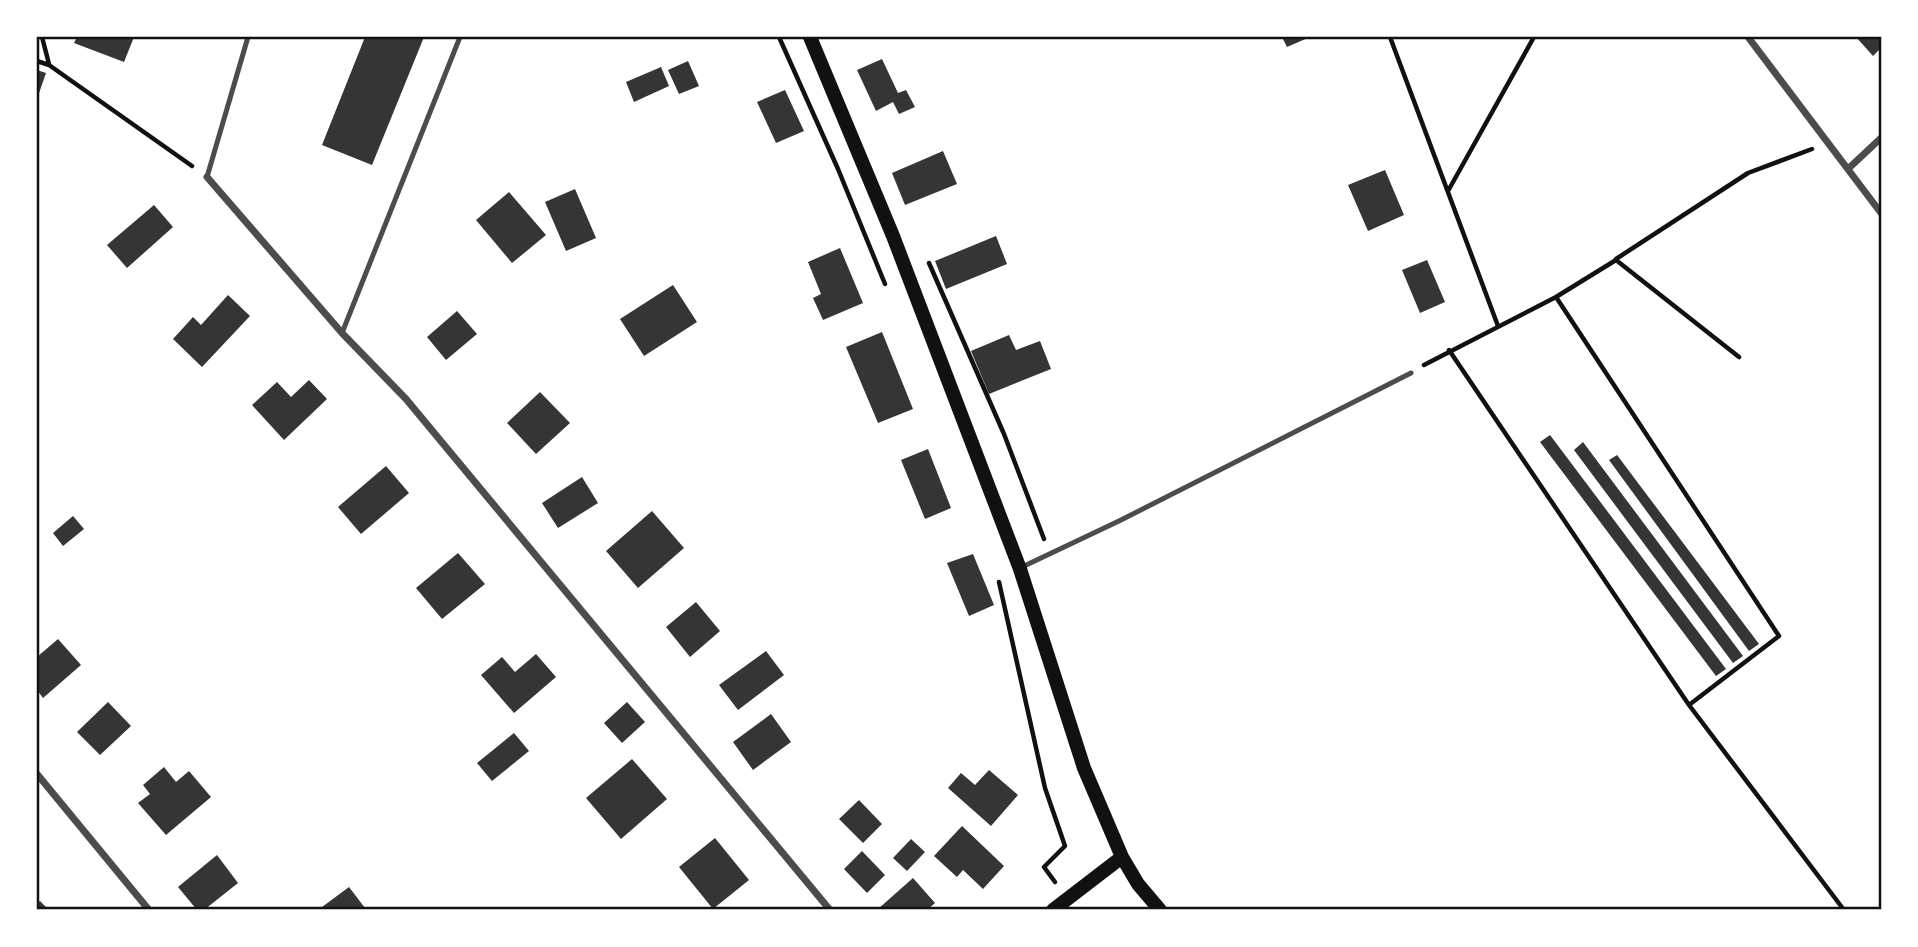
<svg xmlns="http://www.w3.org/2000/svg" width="1918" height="947" viewBox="0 0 1918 947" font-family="'Alegreya Sans',sans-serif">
<rect width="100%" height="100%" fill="#fff"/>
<path fill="#353535" d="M77 37H134L124 62 74 43Z
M365 37H424L372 165 322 145Z
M1282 37H1310L1287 47Z
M1856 37H1881V48L1873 56Z
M882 59 898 93 906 90 915 107 899 114 893 102 876 111 857 70Z
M688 61 699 86 679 94 668 70Z
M661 67 669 86 634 102 626 82Z
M37 70 46 73 37 99Z
M785 90 804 131 776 143 757 102Z
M943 151 957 184 905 205 892 173Z
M1385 170 1404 215 1368 231 1348 185Z
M575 189 596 238 566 251 545 202Z
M509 192 546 235 512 263 476 220Z
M154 205 173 227 127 268 107 245Z
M996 236 1007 264 946 289 935 261Z
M840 248 863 303 823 320 813 298 821 294 808 262Z
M1427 260 1445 302 1420 313 1402 270Z
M673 285 697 322 644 356 620 319Z
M228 295 250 316 202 367 173 339 193 317 201 325Z
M457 311 477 334 446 360 427 337Z
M882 332 913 409 878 423 846 347Z
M1009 335 1016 350 1040 341 1051 369 989 394 971 351Z
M309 380 327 399 284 440 252 405 277 382 291 397Z
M540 392 570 423 536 454 507 423Z
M1550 435 1726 669 1716 676 1540 442Z
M1583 442 1743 656 1733 663 1574 450Z
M928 449 951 508 925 519 901 460Z
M1617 455 1759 644 1749 651 1609 460Z
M386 466 409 493 361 534 338 507Z
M582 477 598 503 558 528 542 503Z
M652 511 684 548 638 588 606 551Z
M73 516 84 529 63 546 53 533Z
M458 553 485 584 442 619 416 588Z
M973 554 994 605 969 616 947 563Z
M696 602 720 631 690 657 666 627Z
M58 639 81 665 43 698 37 690V657Z
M766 651 784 675 738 710 719 685Z
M536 654 556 677 514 713 481 675 502 657 515 672Z
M108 702 131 726 100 755 77 732Z
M627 702 645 722 622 743 604 723Z
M771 714 791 742 753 770 733 742Z
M514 733 529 751 492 781 477 763Z
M632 759 667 799 621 839 586 798Z
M164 767 176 782 189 771 211 797 166 835 138 803 150 794 143 785Z
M989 770 1018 795 991 826 948 788 961 773 975 785Z
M859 800 882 824 863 843 839 819Z
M962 826 1004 866 983 889 963 870 957 877 934 856Z
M715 838 749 880 713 909 679 867Z
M911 839 925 852 907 871 893 858Z
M862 851 885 875 867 893 844 869Z
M217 855 238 883 204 910H197L178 887Z
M913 878 935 903 927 910H879L878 909Z
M349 887 365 908 362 910H318Z
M40 901 49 910H37V904Z"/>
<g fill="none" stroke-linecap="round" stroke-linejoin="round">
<path stroke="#111" stroke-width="4.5" d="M42 37 49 64
M779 37 838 169 885 284
M1390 37 1498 326
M37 61 49 65 192 166
M1448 191 1534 37
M1616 259 1748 173 1812 149
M929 263 1004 434 1044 539
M1556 297 1779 636 1689 705
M1449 350 1689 705 1844 910
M1424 365 1556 297 1616 260 1739 357
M999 582 1045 788 1065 846 1044 867 1055 882"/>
<path stroke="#4c4c4c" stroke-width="5" d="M207 177 248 37
M342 333 460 37
M1022 567 1119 521 1411 373"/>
<path stroke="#4c4c4c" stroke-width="7" d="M1748 37 1881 213
M1849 168 1881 138
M207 177 342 333 406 399 830 910
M37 774 149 910"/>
<path stroke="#111" stroke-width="14" d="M810 37 893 236 1020 569 1084 768 1122 857 1138 884 1160 910
M1053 910 1122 857"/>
</g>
<rect width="1918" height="947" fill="none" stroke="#ffffff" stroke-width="77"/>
<rect x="38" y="38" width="1842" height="870" fill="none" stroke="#111" stroke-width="2.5"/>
</svg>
